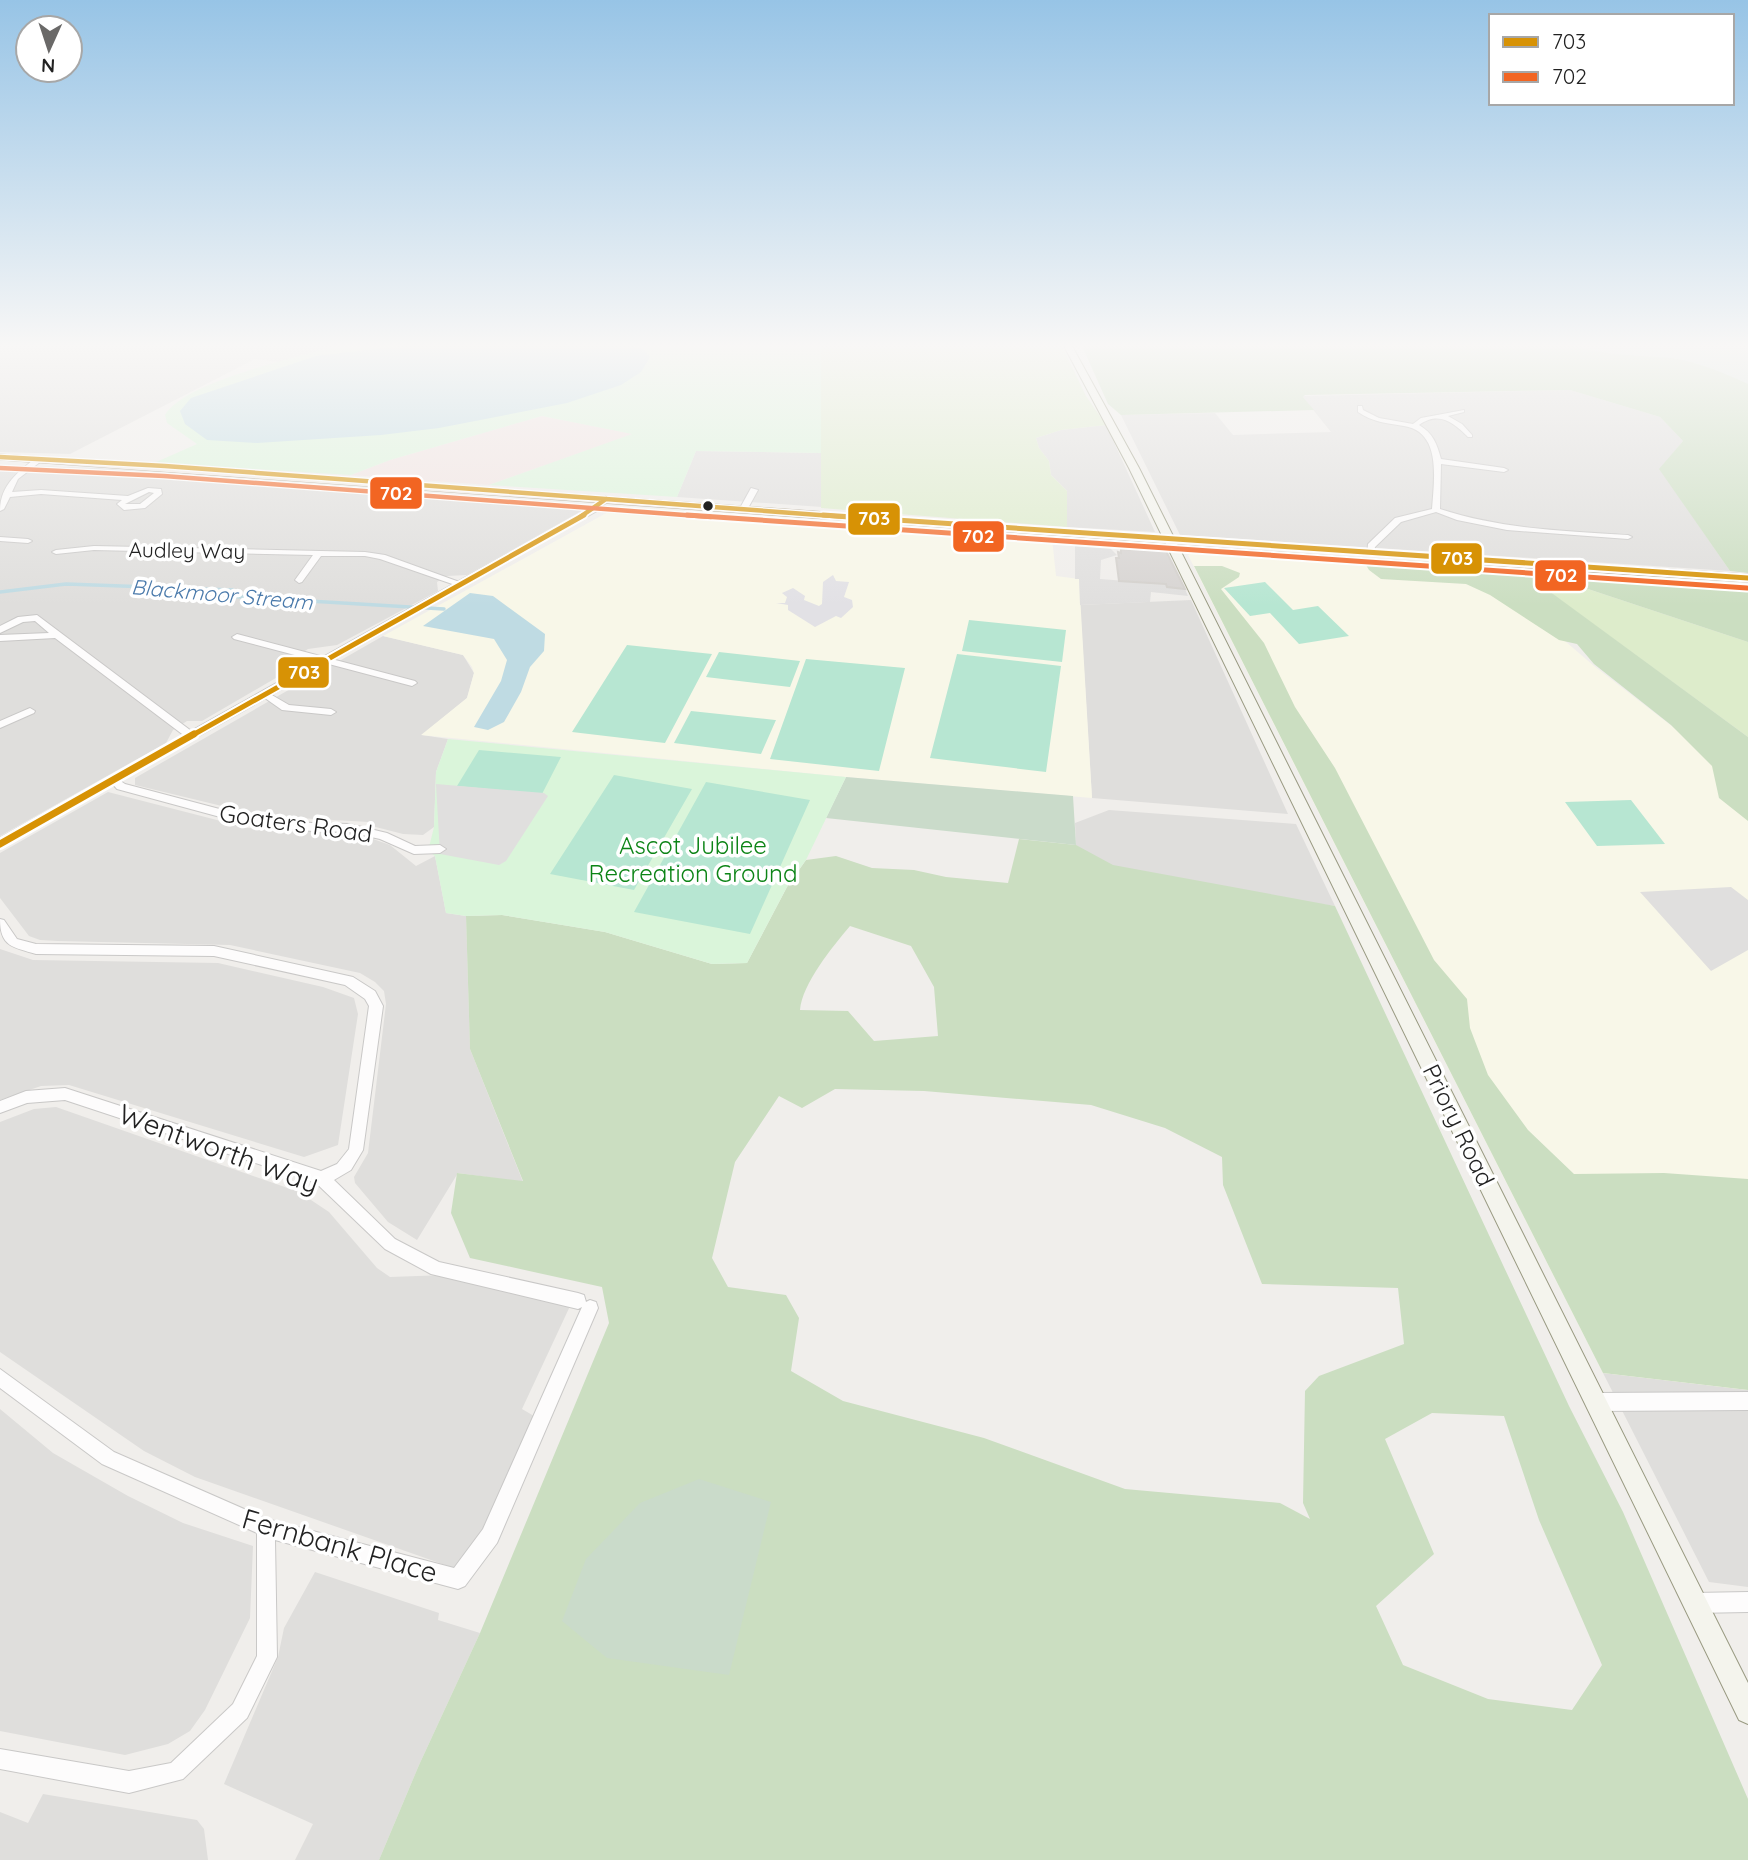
<svg xmlns="http://www.w3.org/2000/svg" width="1748" height="1860" viewBox="0 0 1748 1860" font-family="Quicksand,sans-serif">
<rect width="100%" height="100%" fill="#f0eeeb"/>
<path fill="#dfdedc" d="M0 346H336L280 362 255 359 70 454 0 452Z
M1570 390 1660 417 1683 441 1660 469 1730 571 1180 535 1121 415 1215 413 1233 435 1331 432 1302 396Z
M1106 425 1155 532 1067 527V491L1051 475 1049 461 1039 448 1036 438 1061 430Z
M696 451 821 453 822 507 677 497Z
M0 465 98 468 583 504 585 509 467 575 447 576 437 582 438 591 337 645 308 649 294 658 293 668 202 721H187L173 730 166 743 0 836Z
M1191 600 1288 814 1092 798 1080 605Z
M383 636 463 655 474 673 467 698 422 735 448 739 436 772 434 827 423 835 403 834 368 825 369 822 263 816 135 785V778Z
M108 792 248 828 344 832 373 839 390 845 416 866 435 856 446 913 466 916 470 1049 523 1182 458 1173 417 1240 388 1222 355 1183 354 1177 368 1153 386 1004 384 991 375 982 360 973 230 945 58 941 40 940 29 936 0 898V853Z
M1109 810 1296 824 1335 906 1064 867 1076 845 1075 823Z
M0 949 33 960 218 963 323 987 354 998 358 1014 338 1145 304 1157 69 1085 41 1086 0 1100Z
M56 1107 299 1192 329 1212 377 1268 390 1277 473 1274 571 1304 522 1409 534 1416 465 1572 195 1477 144 1451 0 1352V1122L34 1109Z
M1603 1373 1748 1390V1587L1709 1582Z
M0 1409 53 1453 128 1496 183 1523 253 1546 250 1618 205 1710 190 1731 168 1744 125 1755 0 1731Z
M315 1572 439 1613 438 1620 480 1633 419 1765 379 1860H295L313 1824 224 1784 278 1657 284 1628Z
M43 1794 197 1820 204 1829 208 1860H0V1812L28 1823Z"/>
<path fill="#f1e3e1" d="M542 416 634 434 489 485 351 475 390 460Z"/>
<path fill="#f8f7e8" d="M619 506 1052 538 1056 576 1079 579 1092 798 846 777 421 735 467 698 474 673 472 667 463 655 383 636Z
M1199 548 1480 568 1594 666 1748 785V1390L1603 1373 1188 555Z"/>
<path fill="#ddeccb" d="M821 346H1062L1086 396 1106 425 1061 430 1036 438 1039 448 1049 461 1051 475 1067 491V527L821 508Z
M1588 589 1748 642V737L1548 591Z"/>
<path fill="#cbdec1" fill-rule="evenodd" d="M1082 346H1748V573L1730 571 1659 469 1683 441 1660 417 1570 390 1305 395 1303 397 1314 410 1121 415 1108 404Z
M1363 560 1480 568 1539 578 1748 590V642L1588 589 1549 591 1748 737V821L1719 798 1712 766 1671 725 1594 664 1577 644 1559 640 1490 595 1466 584 1381 579 1369 570Z
M1194 566H1222L1240 573 1239 577 1221 589 1264 643 1295 707 1335 768 1434 960 1467 999 1470 1028 1488 1075 1528 1130 1574 1174 1664 1173 1748 1179V1390L1603 1373Z
M1019 839 1076 845 1113 865 1335 906 1569 1406 1623 1512 1748 1799V1860H379L419 1765 480 1633 609 1323 602 1287 470 1258 451 1213 457 1173 523 1181 470 1049 466 916 502 915 605 932 712 964 747 963 787 887 806 860 836 856 872 868 914 870 946 877 1008 883ZM850 926 911 946 934 987 938 1036 874 1041 848 1011 800 1010C802 984 833 946 850 926ZM835 1089 924 1091 1091 1105 1165 1128 1222 1157 1223 1185 1262 1284 1398 1288 1404 1344 1319 1376 1305 1391 1303 1503 1310 1519 1280 1503 1125 1489 984 1438 843 1401 791 1371 799 1318 786 1295 728 1287 712 1258 735 1162 779 1096 802 1108ZM1432 1413 1504 1416 1539 1520 1602 1665 1572 1710 1488 1699 1403 1665 1376 1606 1434 1554 1385 1439Z"/>
<path fill="#d9e6de" d="M1577 346H1748V384C1724 373 1696 361 1670 358 1638 355 1608 356 1577 346Z"/>
<path fill="#cadbca" d="M846 777 1073 796 1076 845 826 818Z
M699 1479 771 1502 729 1675 607 1658 562 1621 586 1559 640 1503Z"/>
<path fill="#daf5da" d="M336 346H821V453L696 451 677 497 489 485 632 434 542 416 390 460 351 475 154 463 197 444 167 423 165 415C185 381 296 358 336 346Z
M448 739 501 744 846 777 806 860 788 885 747 963 712 964 605 932 502 915 466 916 446 913 435 856 428 851 434 827 436 772Z"/>
<path fill="#b7e6d2" d="M1265 582 1293 610 1318 606 1349 636 1299 644 1270 613 1250 616 1224 588Z
M969 620 1066 630 1062 662 962 651Z
M627 645 712 654 665 743 572 732Z
M719 652 800 661 790 687 706 677Z
M957 654 1061 666 1046 772 930 758Z
M806 659 905 668 879 771 770 759Z
M691 711 775 720H776L761 754 674 743Z
M479 750 561 757 542 794 457 786Z
M614 775 692 789 634 890 550 874Z
M706 782 810 800 750 934 634 912Z
M1631 800 1665 844 1597 846 1565 802Z"/>
<path fill="#e0dfde" d="M1075 546 1110 548 1117 555 1101 560 1100 579 1166 584 1167 587 1185 589 1188 596 1151 592 1150 602 1080 605 1079 579H1075Z
M436 784 544 793 548 796 506 861 499 865 440 854Z
M1731 887 1748 900V950L1711 971 1640 892Z"/>
<path fill="#e2e1e5" d="M833 575 836 581 849 582 844 597 852 600 853 607 841 618 836 616 815 627 788 610V605L776 603H785L787 597 782 593 793 588 805 596 804 600 819 606 822 604 823 582Z"/>
<path fill="#bfdbe3" d="M402 346H629L643 349 650 357 641 372 621 385 567 403 439 428 381 435 257 443 207 440 185 424 180 411 191 398 316 356Z
M470 593 493 596 545 634 544 651 530 667 521 692 504 722 488 730 474 727 501 681 507 660 494 639 423 626Z"/>
<g fill="none" stroke-linecap="round" stroke-linejoin="round">
<path stroke="#bfdbe3" stroke-width="3.5" d="M0 592 66 584 233 590 226 596 444 609"/>
</g>
<path fill="#d7d4d2" stroke="#d3d0cc" stroke-width="2" d="M1154 545 1165 549 1185 589 1167 587 1166 584 1119 581 1116 558H1119L1118 552 1121 553V549L1154 551Z"/>
<g fill="none" stroke-linecap="round" stroke-linejoin="round">
<g stroke="#c9c8c7" stroke-width="2">
<path id="minor" d="M1358 406H1362L1363 410 1379 418 1413 424 1421 418 1464 410V412L1448 416 1462 424 1472 435V437H1468C1453 422 1439 411 1419 425 1433 433 1437 444 1441 459L1504 468 1508 470 1504 472 1441 464 1440 509C1501 529 1564 531 1628 535L1632 537 1628 539 1507 530 1457 520 1436 512 1401 522 1375 547 1373 556H1367L1368 544 1395 518 1432 509C1434 480 1442 432 1404 426 1387 423 1372 422 1358 412Z
M37 457 44 459 18 479 12 492 41 490 128 496 148 488 161 489 162 494 145 508 124 510 117 504 122 500 41 494 10 497 4 509 0 511C0 485 18 472 37 457ZM149 492 154 493 140 504H125Z
M751 488 758 490 747 510H741L740 508Z
M0 537 28 539 32 541 28 543 0 541Z
M94 546 365 552 385 555 465 584 458 586 380 559 365 556H321L302 582 299 583 295 580 313 555 94 550 56 554 52 552 56 550Z
M37 615 194 733V737H186L55 638 0 641V635L49 633 35 621 23 622 0 633V626L18 617Z
M237 634 415 681 417 683 412 686 234 639 232 637Z
M265 691 289 705 331 709 336 712 331 715 282 710 262 696V692Z
M30 708 35 711 34 713 0 728V721Z
M113 776 125 784 246 816 312 823 349 824 387 833 415 846 440 845 446 849 440 853 414 854 380 839 349 832 312 831 246 824 117 789 108 779Z
M0 919 4 920 17 939 36 944 214 946 353 977 375 991 383 1006 363 1150 351 1170 334 1180 395 1239 439 1262 578 1293 584 1295 586 1302 590 1300 596 1302 598 1308 497 1543 465 1586 458 1589 275 1540 277 1657 247 1718 183 1779 129 1793 0 1769V1749L129 1771 171 1763 233 1704 257 1656V1533L102 1464 0 1388V1369L114 1452 267 1519 454 1568 483 1529 582 1307 578 1309 431 1274 385 1249 316 1183 65 1100 27 1103 0 1113V1101L26 1091 65 1088 321 1171 337 1164 349 1149 369 1006 365 999 345 985 214 956 36 954C13 947 0 947 0 919Z
M1748 1392V1410L1596 1411 1590 1408 1587 1402 1590 1396 1596 1393Z
M1748 1592V1612L1694 1613 1687 1610 1684 1603 1687 1596 1694 1593Z"/>
</g>
<g stroke="#c9c8c7" stroke-width="2">
<path id="tertiary" d="M606 496 610 499 597 511 0 848V838L591 507Z"/>
</g>
<g stroke="#999a82" stroke-width="2">
<path id="secondary" d="M1064 346H1072L1139 468 1748 1683V1724L1739 1720 1129 468Z"/>
</g>
<g stroke="#a79c86" stroke-width="1">
<path id="primary" d="M0 454 1370 550 1748 574V582L1370 558 0 460Z"/>
</g>
<use href="#minor" fill="#fdfcfc" fill-rule="evenodd"/>
<use href="#tertiary" fill="#fdfcfc" fill-rule="evenodd"/>
<use href="#secondary" fill="#f4f4ed" fill-rule="evenodd"/>
<use href="#primary" fill="#f3ede7" fill-rule="evenodd"/>
<g stroke="#fff" stroke-width="7">
<path id="bus-1-far2" d="M0 457 165 466 846 517
M580 517 606 499"/>
</g>
<g stroke="#fff" stroke-width="9">
<path id="bus-1-far1" d="M823 515 1748 578
M191 736 584 515"/>
</g>
<g stroke="#fff" stroke-width="12">
<path id="bus-1" d="M0 844 194 734"/>
</g>
<g stroke="#fff" stroke-width="7">
<path id="bus-2-far1" d="M0 468 164 476 711 517"/>
</g>
<g stroke="#fff" stroke-width="9">
<path id="bus-2" d="M687 515 1747 588"/>
</g>
<use href="#bus-1-far2" stroke="#d79205" stroke-width="4.5"/>
<use href="#bus-1-far1" stroke="#d79205" stroke-width="5"/>
<use href="#bus-1" stroke="#d79205" stroke-width="7"/>
<use href="#bus-2-far1" stroke="#f26522" stroke-width="4.5"/>
<use href="#bus-2" stroke="#f26522" stroke-width="5"/>
</g>
<linearGradient id="sky" x2="0" y2="1"><stop stop-color="#97c4e6"/><stop offset="0.57" stop-color="#f8f7f6"/><stop offset="1" stop-color="#f8f7f6" stop-opacity="0"/></linearGradient>
<rect width="1748" height="606" fill="url(#sky)"/>
<circle fill="#222" stroke="#fff" stroke-width="2.5" cx="708" cy="506" r="6"/>
<g text-anchor="middle" dominant-baseline="central" stroke-width="7" stroke-linejoin="round" paint-order="stroke">
<g font-size="21" fill="#222" stroke="#fff">
<text transform="translate(187 550) rotate(1)">Audley Way</text>
</g>
<g font-size="21" font-style="italic" fill="#4a7aab" stroke="#fff">
<text transform="translate(222 594) rotate(5)">Blackmoor Stream</text>
</g>
<g font-size="24" fill="#222" stroke="#fff">
<text transform="translate(296 823) rotate(8)">Goaters Road</text>
<text transform="translate(1459 1125) rotate(64)">Priory Road</text>
</g>
<g font-size="24" fill="#0c8416" stroke="#fff">
<text x="693" y="845">Ascot Jubilee<tspan x="693" dy="28">Recreation Ground</tspan></text>
</g>
<g font-size="28" fill="#222" stroke="#fff">
<text transform="translate(219 1148) rotate(20)">Wentworth Way</text>
<text transform="translate(340 1545) rotate(16)">Fernbank Place</text>
</g>
</g>
<g stroke="#fff" stroke-width="2.5">
<rect x="369" y="476" width="54" height="34" rx="7" fill="#f26522"/>
<rect x="847" y="502" width="54" height="34" rx="7" fill="#d79205"/>
<rect x="952" y="520" width="53" height="33" rx="7" fill="#f26522"/>
<rect x="1430" y="542" width="53" height="33" rx="7" fill="#d79205"/>
<rect x="1534" y="559" width="53" height="33" rx="7" fill="#f26522"/>
<rect x="277" y="656" width="53" height="33" rx="7" fill="#d79205"/>
</g>
<g font-size="19" text-anchor="middle" font-weight="bold" fill="#fff">
<text x="396" y="500">702</text>
<text x="874" y="525">703</text>
<text x="978" y="543">702</text>
<text x="1457" y="565">703</text>
<text x="1561" y="582">702</text>
<text x="304" y="679">703</text>
</g>
<rect x="1489" y="14" width="245" height="91" fill="#ffffff" stroke="#a7a7a7" stroke-width="2"/>
<rect x="1503" y="37" width="35" height="10" fill="#d79205" stroke="#a7a7a7" stroke-width="2"/>
<text x="1552" y="49" font-size="21" fill="#222222">703</text>
<rect x="1503" y="72" width="35" height="10" fill="#f26522" stroke="#a7a7a7" stroke-width="2"/>
<text x="1552" y="84" font-size="21" fill="#222222">702</text>
<g transform="translate(49 49) rotate(183)"><circle r="33" fill="#ffffff" stroke="#a7a7a7" stroke-width="2"/>
<path d="M0-5L12 26L0 18L-12 26Z" fill="#6a6968"/>
<text y="-10" font-size="19" font-weight="bold" text-anchor="middle" fill="#222222">N</text>
</g>
</svg>
